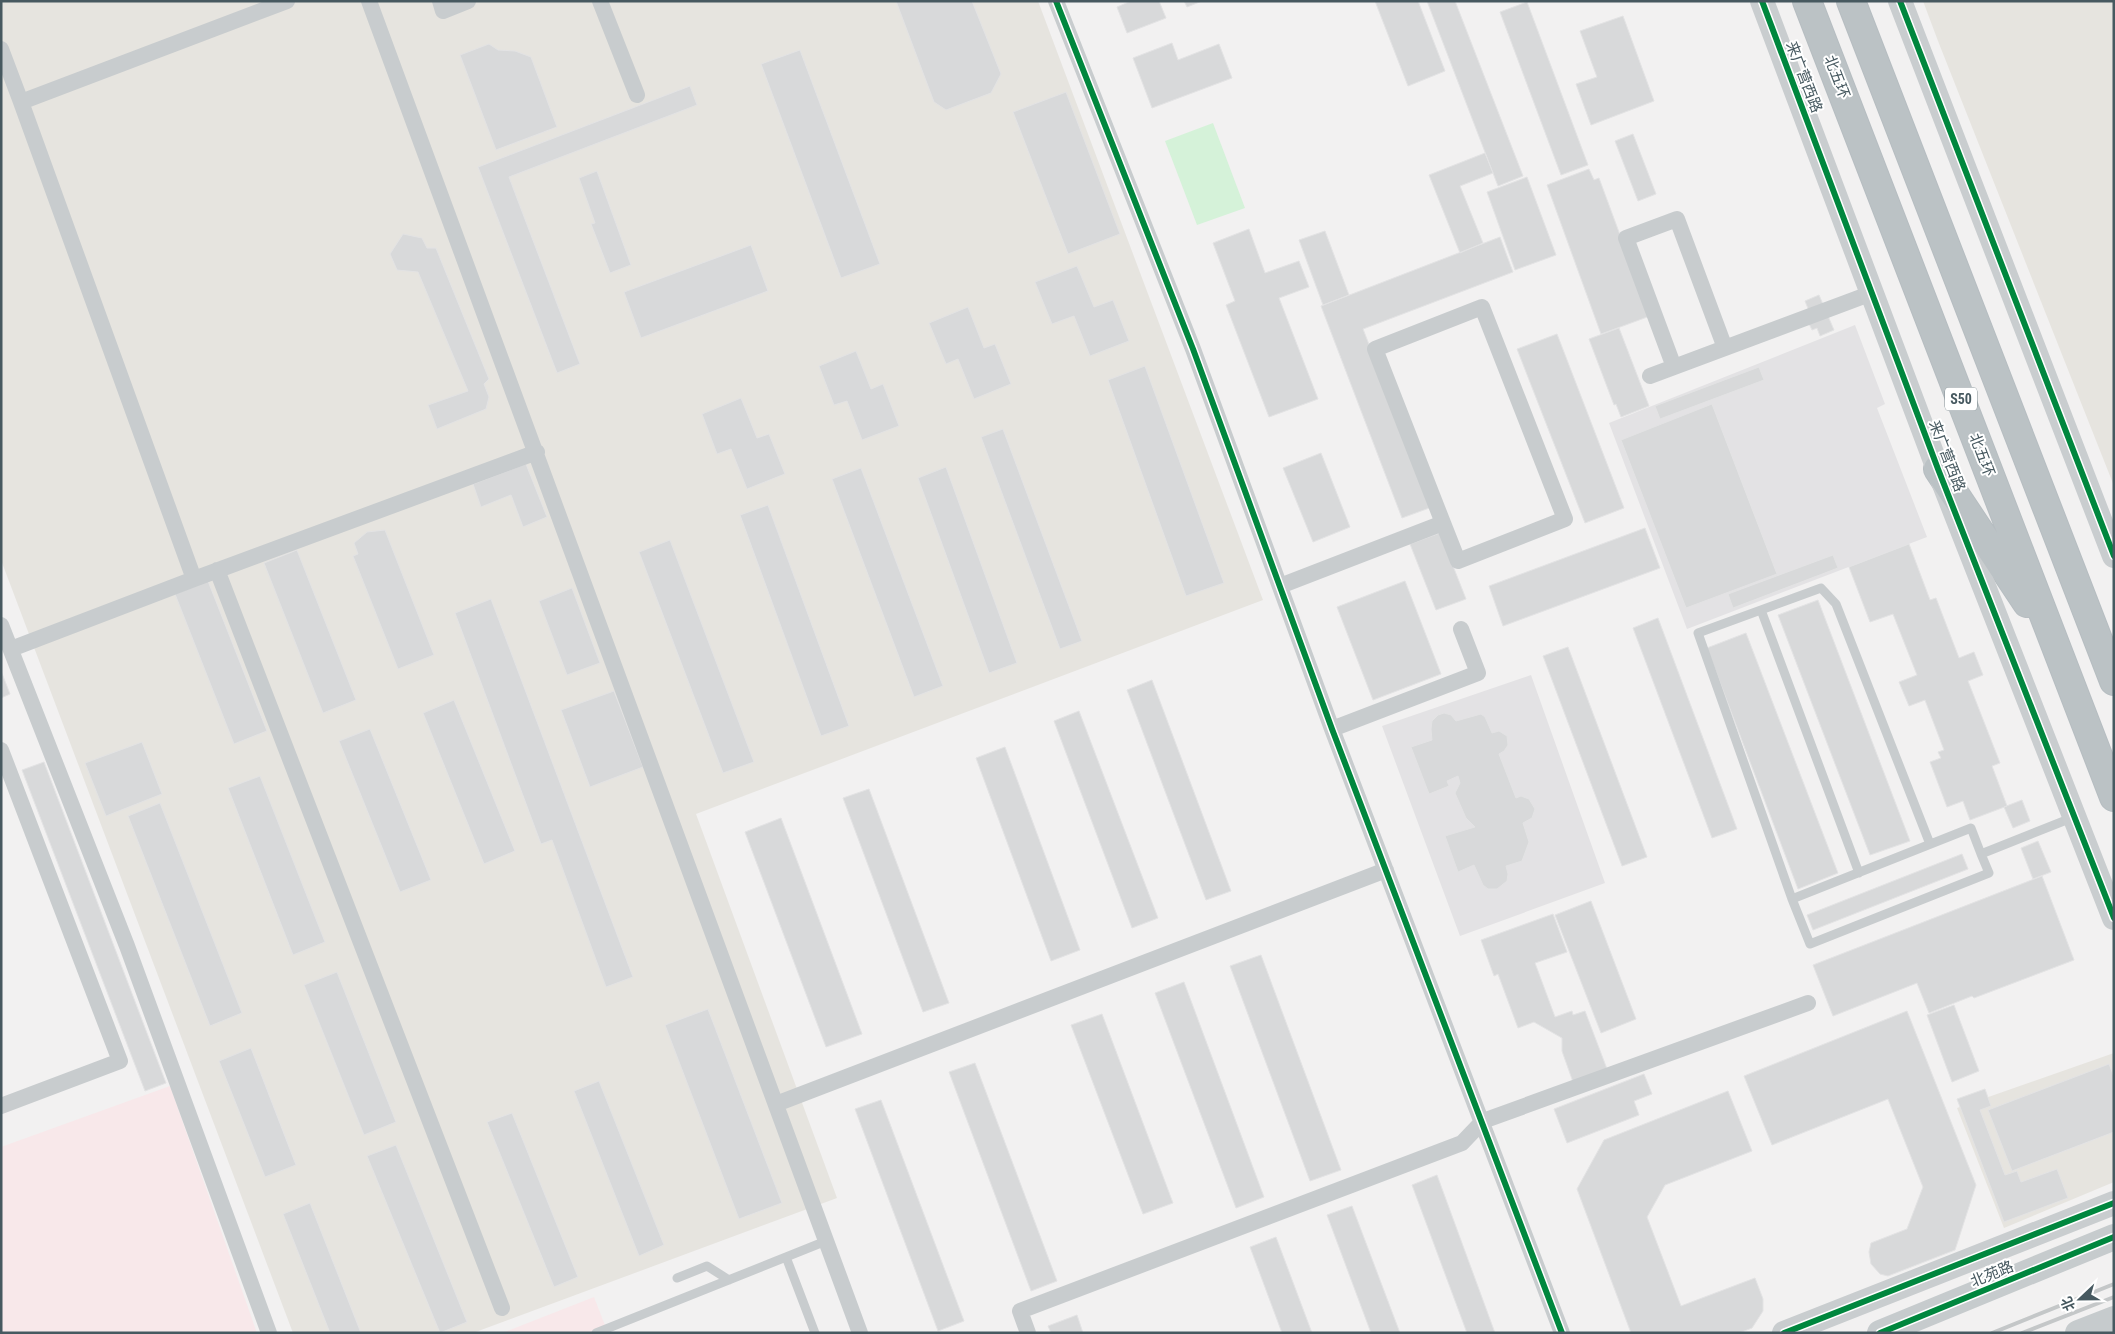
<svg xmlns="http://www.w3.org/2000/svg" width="2115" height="1334" viewBox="0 0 2115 1334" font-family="'Roboto Condensed','Noto Sans SC',sans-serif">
<rect width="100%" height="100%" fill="#f2f1f1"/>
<path fill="#e6e4df" d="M1 1H1038L1263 600 696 814 837 1198 473 1333H293L1 560Z
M1923 1H2114V486L1938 41Z
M2114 1053V1182L2004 1228 1957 1108Z"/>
<path fill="#e3e2e4" d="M1855 325 1885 404 1877 408 1927 537 1687 629 1609 423Z
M1531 675 1605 883 1460 936 1382 726Z"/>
<path fill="#f8e8ea" d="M170 1086 257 1333H1V1147Z
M594 1297 608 1333H502Z"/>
<path fill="#d5f2d9" d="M1213 123 1245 208 1197 225 1165 141Z"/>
<path fill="#d8d9da" stroke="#e3e3e4" d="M896 1H972L1001 74 991 93 946 110 934 102Z
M1131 1H1159L1166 18 1127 33 1117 7Z
M1184 1H1202L1187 7Z
M1375 1H1418L1445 71 1408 86Z
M1427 1H1455L1523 176 1498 186Z
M1527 2 1588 165 1561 175 1500 12Z
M1623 16 1654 101 1591 125 1576 84 1597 77 1580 31Z
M1172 43 1178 60 1219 44 1232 78 1152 108 1133 58Z
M489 44 498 50 515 51 531 57 557 127 496 150 460 55Z
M800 50 880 264 841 278 761 64Z
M690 86 697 105 509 177 580 364 557 373 478 167Z
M1066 92 1120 234 1068 254 1013 112Z
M1633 134 1656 194 1638 201 1615 141Z
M1485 153 1493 173 1460 186 1483 243 1460 253 1429 175Z
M1589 169 1594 180 1599 178 1650 316 1601 334 1547 185Z
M597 171 631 265 610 273 591 224 595 223 579 178Z
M1527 177 1556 255 1515 270 1487 192Z
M1249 229 1265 273 1299 261 1309 287 1279 298 1318 399 1269 417 1226 305 1235 301 1213 243Z
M1325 231 1349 295 1323 305 1299 240Z
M403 234 422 238 427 248H436L489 379 484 384 489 397 486 409 437 429 428 405 468 391 418 272 397 270 390 254Z
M1500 237 1513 272 1363 329 1432 507 1402 518 1321 306Z
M751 245 768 291 641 338 624 292Z
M1077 266 1094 307 1113 300 1129 341 1090 356 1074 316 1052 324 1035 282Z
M1819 295 1834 330 1820 336 1817 328 1812 330 1804 313 1809 311 1805 301Z
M968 307 984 348 995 344 1011 384 974 399 958 359 946 364 929 323Z
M1619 328 1649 406 1621 417 1616 404 1614 405 1589 339Z
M1557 334 1624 508 1585 523 1517 349Z
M856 351 871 389 883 384 899 426 862 440 847 401 834 405 819 366Z
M1145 366 1224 583 1186 596 1108 380Z
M1759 367 1764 380 1660 419 1655 406Z
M741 398 757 438 769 434 785 474 747 489 731 449 717 454 702 414Z
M1712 404 1777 574 1686 608 1621 440Z
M1003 429 1082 641 1060 649 981 437Z
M1321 453 1350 527 1313 542 1283 468Z
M526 464 547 517 523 527 511 495 481 507 473 484Z
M946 467 1017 663 989 673 918 478Z
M861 468 943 686 914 697 832 479Z
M768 505 849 726 821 736 740 515Z
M1645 528 1660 568 1503 626 1489 586Z
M385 530 434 655 398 669 353 556 358 554 354 543 367 532Z
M1440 533 1466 599 1436 610 1410 544Z
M670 540 754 762 723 773 639 552Z
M1909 544 1930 600 1936 598 1959 658 1974 652 1983 675 1968 681 2000 763 1992 766 2007 806 1970 820 1963 801 1947 807 1930 762 1941 758 1938 752 1944 750 1925 700 1909 706 1899 682 1917 675 1893 614 1870 622 1849 567Z
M297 550 356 700 323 713 264 563Z
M1833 555 1838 568 1733 608 1728 594Z
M208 581 267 731 234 744 175 594Z
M1405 581 1441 674 1373 700 1337 607Z
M572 588 600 663 567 675 539 601Z
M491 599 633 977 606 987 552 840 541 844 455 613Z
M1818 600 1910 841 1870 855 1778 615Z
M1658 618 1737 829 1712 838 1633 628Z
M1746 633 1838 873 1798 889 1707 648Z
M1568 647 1647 857 1622 866 1543 656Z
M1 671 10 694 1 698Z
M1152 680 1231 891 1206 900 1127 690Z
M614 691 643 767 590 787 561 710Z
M454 700 515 851 484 864 423 713Z
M1079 711 1158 918 1132 928 1054 721Z
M1444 713 1451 715 1456 721 1481 714 1485 717 1492 733 1499 731 1507 736 1508 745 1504 751 1499 754 1516 798 1521 796 1529 799 1535 809 1532 818 1523 823 1529 842 1522 861 1506 866 1508 874 1507 881 1497 889H1488L1483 885 1474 865 1458 872 1445 836 1475 827 1466 818 1455 793 1460 783 1458 776 1447 781 1449 786 1429 794 1411 747 1432 740 1431 729 1432 721 1438 715Z
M370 729 431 880 400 892 339 741Z
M142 742 162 794 106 816 85 763Z
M1005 747 1080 950 1051 961 976 758Z
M44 762 166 1083 145 1091 22 770Z
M260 776 325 942 293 955 228 788Z
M869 789 949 1003 923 1012 843 798Z
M2022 800 2030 821 2013 828 2004 807Z
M160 803 242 1013 210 1026 128 816Z
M781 818 862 1034 826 1047 745 832Z
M2038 841 2051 872 2033 879 2021 848Z
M1962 854 1968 869 1813 930 1807 915Z
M2042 876 2074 960 1974 998 1972 996 1929 1013 1917 983 1833 1016 1813 965Z
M1591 901 1636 1019 1601 1033 1555 915Z
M1553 914 1567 952 1535 963 1555 1017 1572 1011 1573 1015 1585 1011 1607 1069 1573 1082 1562 1051V1038L1534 1022 1518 1028 1498 974 1494 976 1481 940Z
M1261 955 1341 1170 1310 1181 1230 966Z
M337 972 396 1122 364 1135 304 985Z
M1184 982 1264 1197 1236 1208 1155 993Z
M1954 1005 1979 1071 1952 1082 1927 1015Z
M708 1009 782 1203 739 1219 665 1025Z
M1907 1011 1976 1185 1955 1250 1888 1276 1880 1274 1871 1264 1869 1252 1871 1243 1907 1229 1923 1187 1888 1099 1772 1145 1744 1076Z
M1102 1014 1173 1203 1143 1214 1071 1025Z
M251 1048 296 1165 265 1177 219 1061Z
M975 1063 1057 1281 1031 1291 949 1072Z
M2109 1064 2114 1077V1132L2012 1171 1988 1110Z
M1644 1074 1652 1094 1634 1101 1639 1115 1567 1143 1554 1109Z
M599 1081 664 1245 639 1256 574 1091Z
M1985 1089 1991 1106 1980 1110 2005 1175 2017 1171 2021 1182 2057 1169 2068 1198 2004 1222 1957 1099Z
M1728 1091 1752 1151 1665 1185 1647 1217 1681 1306 1755 1278 1763 1299V1311L1752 1328 1739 1333H1631L1577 1189 1604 1140Z
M881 1100 964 1321 938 1331 855 1109Z
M512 1113 578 1277 554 1287 487 1122Z
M396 1145 467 1322 440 1333 367 1156Z
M1437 1175 1495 1333H1467L1412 1185Z
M310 1203 361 1333H330L283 1214Z
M1352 1206 1400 1333H1371L1327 1215Z
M1276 1237 1312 1333H1282L1250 1247Z
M1077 1315 1083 1333H1051L1048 1326Z"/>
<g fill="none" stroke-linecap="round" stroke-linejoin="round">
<g stroke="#b6bdc1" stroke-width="30">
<path id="highway" d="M1807 1 2114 797
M1851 1 2114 681
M1938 469 2027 603"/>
</g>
<path stroke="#c8ccce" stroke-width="9" d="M1761 610 1859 873
M1981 854 1971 828 1792 899 1810 944 1989 873 1981 854 2074 817
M1792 899 1698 633 1821 588 1836 604 1930 844
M786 1257 815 1333
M677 1278 707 1266 729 1280
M596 1333 826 1241"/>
<path stroke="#c8ccce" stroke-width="16" d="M369 1 860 1333
M440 1 443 11 468 1
M600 1 637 95
M1056 1 1193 349 1332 729 1562 1333
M1 49 21 102 287 1
M21 102 194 579
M1674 367 1626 238 1677 219 1725 348
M1650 376 1872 293
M217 570 502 1308
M1280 586 1443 523 1458 561 1565 519 1482 307 1375 349 1443 523
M1 625 127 946 269 1333
M11 649 194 579 537 452
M1332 729 1478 673 1461 629
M1 750 120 1061 1 1106
M776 1104 1386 870
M1028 1333 1020 1311 1462 1143 1483 1121 1808 1003"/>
<path stroke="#c9cdcf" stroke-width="24" d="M1762 1 1938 469 2114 918
M1900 1 2114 556
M1784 1333 2114 1203"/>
<path stroke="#c6cbcd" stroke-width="26" d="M1880 1333 2114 1237
M2078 1333 2114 1319"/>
<use href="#highway" stroke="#bbc2c5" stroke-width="28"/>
<path stroke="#c4c7c8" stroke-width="4" d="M1992 1333 2114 1284
M2022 1333 2114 1297"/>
<g stroke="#fff" stroke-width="9">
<path id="cycleway" d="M1056 1 1193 349 1332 729 1562 1333
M1762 1 1938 469 2114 918
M1900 1 2114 556
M1784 1333 2114 1203
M1880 1333 2114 1237"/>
</g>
<use href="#cycleway" stroke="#00873e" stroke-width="6"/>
</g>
<g text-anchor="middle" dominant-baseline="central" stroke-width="4" stroke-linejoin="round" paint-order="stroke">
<rect fill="#fff" stroke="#7e8b90" stroke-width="1" x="1945" y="387.5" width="32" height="23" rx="4"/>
<g font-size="14" font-weight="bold" fill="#475960">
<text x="1961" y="399">S50</text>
</g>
<g font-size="15" fill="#475960" stroke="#fff">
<text transform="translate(1804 77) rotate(69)">来广营西路</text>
<text transform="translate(1837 77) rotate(69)">北五环</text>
<text transform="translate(1982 455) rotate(69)">北五环</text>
<text transform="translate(1947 456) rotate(69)">来广营西路</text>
<text transform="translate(1992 1274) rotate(-22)">北苑路</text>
</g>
</g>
<rect width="2115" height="1334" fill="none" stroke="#475960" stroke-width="5"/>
<g transform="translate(2080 1299) rotate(248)" stroke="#ffffff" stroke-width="4" paint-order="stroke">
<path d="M0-4L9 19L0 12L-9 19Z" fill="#475960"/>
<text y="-8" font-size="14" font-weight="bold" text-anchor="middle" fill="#475960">北</text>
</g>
</svg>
